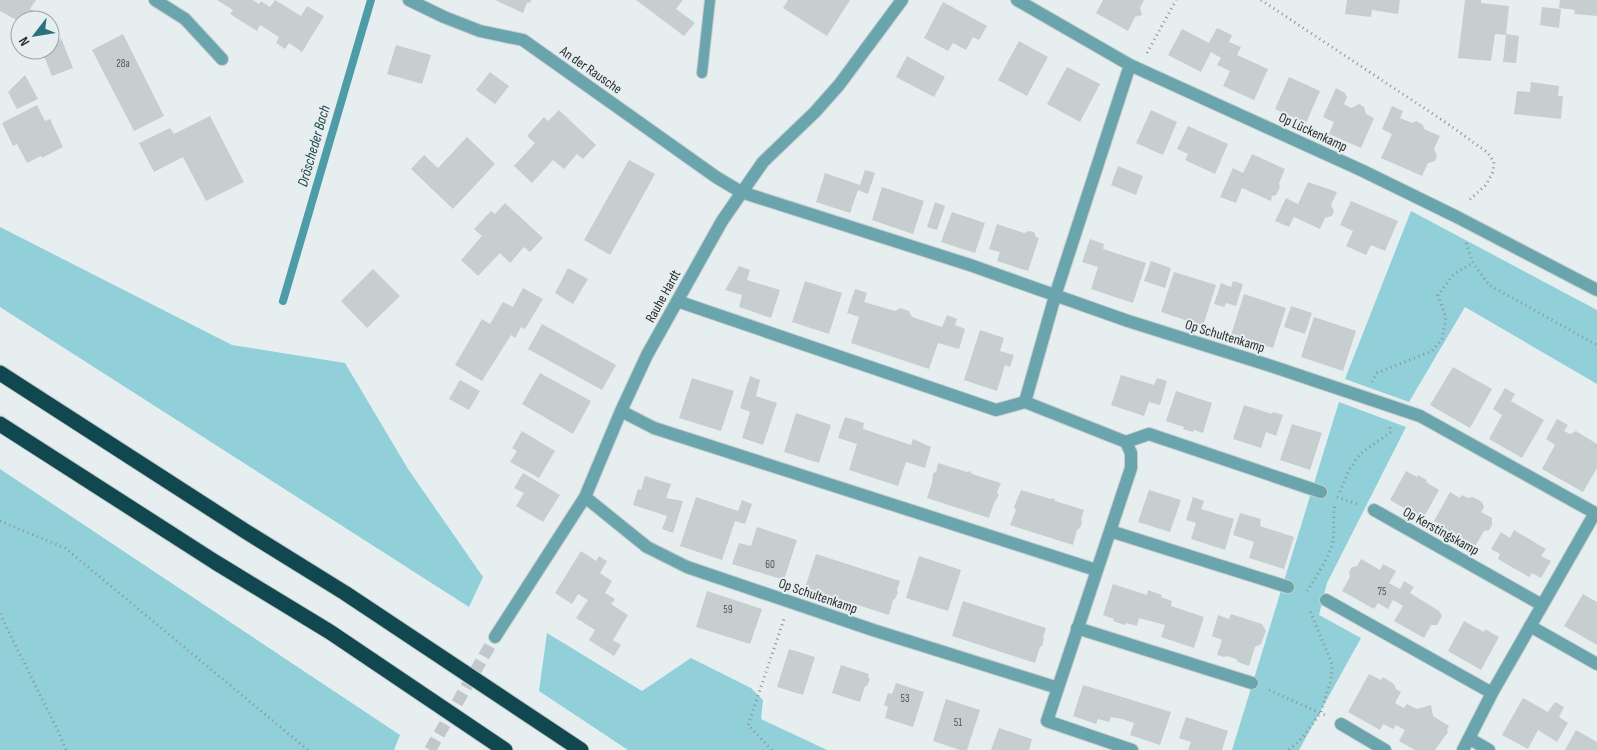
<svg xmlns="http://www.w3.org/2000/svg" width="1597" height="750" viewBox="0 0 1597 750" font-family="'Sofia Sans Condensed',sans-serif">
<rect width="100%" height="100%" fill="#e6eef0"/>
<path fill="#91d0d9" d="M1411 211 1597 310V384L1465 307 1409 402 1345 379Z
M0 227 232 345 345 363 408 469 483 577 469 607 0 307Z
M1339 402 1406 427 1327 583 1319 615 1361 638 1299 750H1232Z
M0 469 400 735 394 750H0Z
M547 633 642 691 691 658 751 688 763 700 761 719 827 750H628L539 691Z"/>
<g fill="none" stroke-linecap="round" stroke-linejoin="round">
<path stroke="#4e9ca7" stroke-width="8" d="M283 301 371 0"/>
</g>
<path fill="#c6ced0" d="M0 0H36L30 9 39 14 36 20H20V22L0 11Z
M217 0H253L259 4 261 1 270 7 275 0 301 16 307 6 324 16 302 52 289 43 285 49 276 43 279 37 260 25 257 31 230 14 233 10Z
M495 0H531V2L527 3 523 13Z
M636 0H683L676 9 695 23 684 36Z
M788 0H850L827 36 783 8Z
M1103 0H1144L1140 8 1142 15 1135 17 1128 31 1096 13Z
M1347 0H1400L1398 14 1372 10 1371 17 1345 14Z
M1465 0H1481V3L1509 6 1506 35 1495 34 1491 61 1458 58Z
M1560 0H1597V16L1574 14 1575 10 1559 8Z
M943 2 987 26 979 40 973 37 966 50 953 43 948 51 924 38Z
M1542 7 1561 9 1559 28 1540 25Z
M1217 28 1232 35 1229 42 1241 47 1237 55 1268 69 1254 100 1223 86 1230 71 1217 65 1221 58 1211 52 1201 72 1168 55 1182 29 1209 43Z
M123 34 164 116 134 131 92 50Z
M1506 34 1519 36 1516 63 1503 62Z
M61 38 73 68 52 76 44 56Z
M1019 41 1048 57 1027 96 998 80Z
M396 45 431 55 422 84 387 74Z
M907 56 945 77 934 97 896 77Z
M1067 67 1100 84 1080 122 1047 104Z
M490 72 509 86 495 104 476 90Z
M25 75 38 99 17 109 8 92Z
M1289 77 1320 91 1306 123 1275 109Z
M1531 82 1559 86 1558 96H1563L1561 119 1514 114 1517 91 1530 92Z
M1336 88 1345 93 1347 97 1344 104 1351 108 1359 104 1364 107 1366 114 1374 118 1361 148 1329 134 1334 122 1323 117Z
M37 105 45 121 50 119 63 147 42 158 41 156 27 163 17 144 13 146 2 123Z
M1392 106 1403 111 1400 118 1412 123 1416 121 1423 125 1424 129 1440 136 1434 149 1437 156 1435 161 1428 163 1422 176 1381 158 1392 134 1382 129Z
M559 110 596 145 583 159 577 154 564 169 553 160 532 183 514 166 535 143 527 136 544 117 548 121Z
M1151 110 1177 122 1163 155 1136 143Z
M210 116 244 182 206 201 183 157 154 172 139 143 170 128 174 134Z
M1188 126 1228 144 1215 174 1185 160 1188 154 1177 149Z
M467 137 495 164 453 209 411 169 424 155 438 168Z
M1252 154 1285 169 1279 183 1280 187 1276 195 1272 196 1271 201 1242 188 1236 203 1220 197 1233 168 1243 173Z
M629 160 655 174 610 255 584 240Z
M1118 166 1143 176 1136 195 1111 185Z
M865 170 875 173 868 194 858 190 850 213 816 202 825 173 860 185Z
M1308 182 1337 192 1331 205 1334 211 1332 216 1325 218 1320 229 1294 217 1289 227 1275 221 1286 198 1298 204Z
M882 187 924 201 913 234 872 220Z
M1351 201 1398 221 1385 251 1371 245 1366 255 1346 246 1353 231 1340 225Z
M935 202 945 206 937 230 927 227Z
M505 203 543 238 530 252 524 247 510 263 500 253 478 276 461 260 482 236 474 229 491 211 495 214Z
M952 212 985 223 975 253 941 242Z
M997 224 1024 233 1029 231 1034 232 1036 237 1039 238 1028 271 997 261 1000 252 989 249Z
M1090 239 1104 244 1103 249 1146 263 1133 303 1091 289 1098 267 1082 262Z
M1151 261 1171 268 1165 288 1144 281Z
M739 266 750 270 747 280 780 290 771 318 739 307 742 295 725 290Z
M568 268 588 279 573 304 555 293Z
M373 269 400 296 367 328 341 301Z
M1174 272 1216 285 1203 326 1161 312Z
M805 281 842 293 829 334 792 322Z
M1233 281 1243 284 1236 306 1226 303 1224 307 1214 304 1221 283 1231 287Z
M523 288 543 299 525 329 521 327 515 338 511 335 482 381 455 365 482 319 490 324 503 302 513 307Z
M855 289 867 293 864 302 895 311 900 308 909 311 912 317 942 327 947 315 957 319 955 325 965 329 959 349 938 343 929 369 851 343 859 317 847 313Z
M1244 294 1286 308 1273 348 1231 335Z
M1291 306 1312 313 1305 334 1284 327Z
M1314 317 1356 331 1343 371 1301 357Z
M542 324 616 365 602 390 528 349Z
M980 330 1004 338 1000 351 1014 355 1010 367 1005 365 997 391 964 380Z
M1453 367 1492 389 1470 428 1430 405Z
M540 373 591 401 573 434 522 404Z
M1121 375 1154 385 1157 378 1167 381 1160 405 1149 402 1144 416 1111 405Z
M750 376 760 380 756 396 777 403 763 445 742 438 750 412 740 408Z
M692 378 734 391 721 431 679 418Z
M460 380 480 391 469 410 449 399Z
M1505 388 1515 394 1511 401 1544 420 1522 458 1489 439 1502 415 1493 409Z
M1176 391 1212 403 1203 433 1194 430 1193 432 1183 429 1184 427 1166 421Z
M1244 405 1272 414 1273 412 1283 415 1276 436 1266 432 1261 448 1233 439Z
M796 413 831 425 819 463 784 452Z
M845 417 864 423 863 429 911 445 913 439 931 447 925 468 906 462 898 486 849 470 857 444 838 438Z
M1557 419 1568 425 1564 431 1570 434 1576 431 1597 444V468L1583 492 1542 469 1555 445 1546 439Z
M1292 424 1322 433 1310 470 1280 460Z
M522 431 555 451 539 478 510 462 517 451 512 448Z
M938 463 967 472 970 471 972 474 1001 483 997 492 999 495 994 503 989 518 927 498 932 483 933 473 936 472Z
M1406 471 1417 477 1418 475 1427 480 1426 482 1439 490 1423 519 1390 500Z
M523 473 560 495 543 522 516 506 524 493 514 488Z
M645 476 671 484 666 498 683 501 673 533 662 529 667 516 633 505 638 489 641 490Z
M1021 490 1051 499 1054 498 1055 501 1084 510 1081 519 1082 522 1080 528 1077 530 1073 545 1010 525 1016 510 1014 507Z
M1149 490 1181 500 1170 532 1138 522Z
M1450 492 1460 498 1462 495 1468 498 1473 497 1482 502 1484 507 1481 512 1492 518V525L1489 530 1484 531 1474 548 1443 530 1444 527 1434 521Z
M696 497 738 511 742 500 752 504 745 524 735 521 722 560 680 546Z
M1193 497 1204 501 1201 509 1234 519 1225 550 1191 539 1196 523 1186 520Z
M1240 513 1261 519 1260 526 1294 537 1284 569 1249 558 1254 542 1233 535Z
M757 527 797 540 784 580 732 564 739 543 751 546Z
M1514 530 1546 549 1541 556 1551 561 1541 578 1532 573 1529 577 1498 559 1500 554 1491 549 1501 532 1510 538Z
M581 551 596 561 599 556 607 561 600 573 612 581 605 593 615 599 611 604 628 615 613 640 621 645 614 656 589 640 595 630 576 618 588 600 578 594 572 604 555 593Z
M816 554 900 581 897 590 898 592 895 599 893 600 889 615 805 588Z
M919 556 961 570 948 611 906 598Z
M1361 559 1380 570 1383 564 1396 571 1389 583 1400 589 1404 581 1414 587 1410 593 1439 611 1442 616 1437 625H1431L1424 638 1394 621 1403 606 1393 600 1388 609 1378 603 1374 609 1342 591 1350 577 1349 572 1352 567 1357 566Z
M1113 584 1147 595 1148 590 1162 595 1161 597 1172 601 1171 606 1204 617 1194 648 1161 637 1165 625 1139 618 1137 626 1126 623 1125 625 1113 621 1114 619 1103 615Z
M707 591 762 609 750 644 696 627Z
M1583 594 1597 602V645L1564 626Z
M963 601 1046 628 1043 637 1044 639 1042 646 1040 647 1035 663 952 636Z
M1231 614 1262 624 1266 631 1261 644 1255 647 1249 666 1238 662 1236 659 1227 656 1224 657 1217 655 1222 640 1212 636 1218 615 1229 619Z
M1464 621 1484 632 1485 629 1499 637 1481 670 1448 651Z
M789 649 815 657 803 695 777 687Z
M841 665 869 674 868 677 870 679 867 686H865L860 702 832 693Z
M1369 674 1381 680 1383 677 1394 684 1396 689 1401 692 1395 703 1404 708 1407 704 1417 709 1431 705 1433 716 1449 726 1447 730 1448 732 1435 750H1415L1399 741 1405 730 1396 725 1393 729 1383 724 1380 730 1348 712Z
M896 683 924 692 913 727 885 718 888 707 884 705 888 693 892 694Z
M1083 685 1171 712 1160 745 1130 735 1134 723 1122 719 1111 717 1109 722 1098 719 1096 724 1073 716Z
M1523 698 1548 712 1555 702 1564 707 1559 717 1568 723 1557 742 1538 730 1528 749 1502 735Z
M946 699 980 710 967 750H960L933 741Z
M1186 717 1228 731 1222 750H1188L1191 742 1179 738Z
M999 728 1032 739 1029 750H991Z
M1576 730 1597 742V750H1565Z"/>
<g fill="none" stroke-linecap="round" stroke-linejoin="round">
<path stroke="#c1c8ca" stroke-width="12" stroke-dasharray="12 6" stroke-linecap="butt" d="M430 750 495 637"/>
<g stroke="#c5cccd" stroke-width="12">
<path id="lane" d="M702 73 710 0"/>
</g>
<g stroke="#c5cccd" stroke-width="14">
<path id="street" d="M155 0 185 19 222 59
M409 0 444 17 480 31 523 40 716 177 741 192 970 265 1128 321 1268 365 1420 416 1595 513
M1017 0 1130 65 1361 170 1457 217 1597 290
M1130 65 1055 296 1025 402 1126 442 1131 453V468L1047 721 1132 750
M677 301 996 410 1025 402
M621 411 654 428 1096 570
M1126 442 1149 434 1321 492
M585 497 647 547 687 567 873 630 1058 688
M1374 510 1542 605
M1110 531 1288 587
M1326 600 1492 693
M1530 626 1597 664
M1077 628 1252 683
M495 637 585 497 621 411 647 355 722 221 763 162 815 112 839 85 902 0
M1341 724 1385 750
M1470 739 1489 750
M1463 750 1492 693 1595 513 1597 515"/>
</g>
<g stroke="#c5cccd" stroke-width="17">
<path id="highway" d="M0 373 245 531 345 593 581 750
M0 424 215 562 330 632 505 750"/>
</g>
<path stroke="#8d9294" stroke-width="3" stroke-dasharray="1 4" stroke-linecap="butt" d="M1261 0 1451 126 1488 153 1494 162 1493 172 1486 185 1468 201
M1147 53 1176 0
M1466 243 1473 263 1489 285 1597 345
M1372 382 1377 373 1432 351 1442 339 1446 318 1438 295 1454 274 1473 263
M1340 492 1349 470 1360 454 1391 432 1389 424
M1337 497 1357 504
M0 521 65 548 308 750
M1307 591C1315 579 1331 554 1333 541 1335 529 1332 517 1335 505
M0 614 59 733 66 750
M1269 690 1327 716
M772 750 748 725 784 619
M1289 750 1303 737 1321 712 1331 680 1332 664 1310 611"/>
<use href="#lane" stroke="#6aa5ae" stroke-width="10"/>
<use href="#street" stroke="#6aa5ae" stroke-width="12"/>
<use href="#highway" stroke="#11474e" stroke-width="15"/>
</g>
<g text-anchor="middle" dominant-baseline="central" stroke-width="4" stroke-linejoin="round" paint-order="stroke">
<g font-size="11" fill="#525758">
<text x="123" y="63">28a</text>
<text x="770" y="564">60</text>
<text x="1382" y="591">75</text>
<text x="728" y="609">59</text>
<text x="905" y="698">53</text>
<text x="958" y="722">51</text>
</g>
<g font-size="14" fill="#2c2f30" stroke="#e6eef0">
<text transform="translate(591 70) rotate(35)">An der Rausche</text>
<text transform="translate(1313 132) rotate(25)">Op Lückenkamp</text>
<text transform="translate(663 296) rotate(-61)">Rauhe Hardt</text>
<text transform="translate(1225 336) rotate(17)">Op Schultenkamp</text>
<text transform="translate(1441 531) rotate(29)">Op Kerstingskamp</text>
<text transform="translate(818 596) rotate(19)">Op Schultenkamp</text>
</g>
<g font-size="15" font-style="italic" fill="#193e43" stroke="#e6eef0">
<text transform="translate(314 146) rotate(-74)">Dröscheder Bach</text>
</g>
</g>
<g transform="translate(35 35) rotate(239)"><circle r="24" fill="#e6eef0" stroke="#9ca2a3"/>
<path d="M0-4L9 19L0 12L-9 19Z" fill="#29717b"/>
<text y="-8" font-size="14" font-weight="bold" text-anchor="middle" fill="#2c2f30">N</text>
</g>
</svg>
